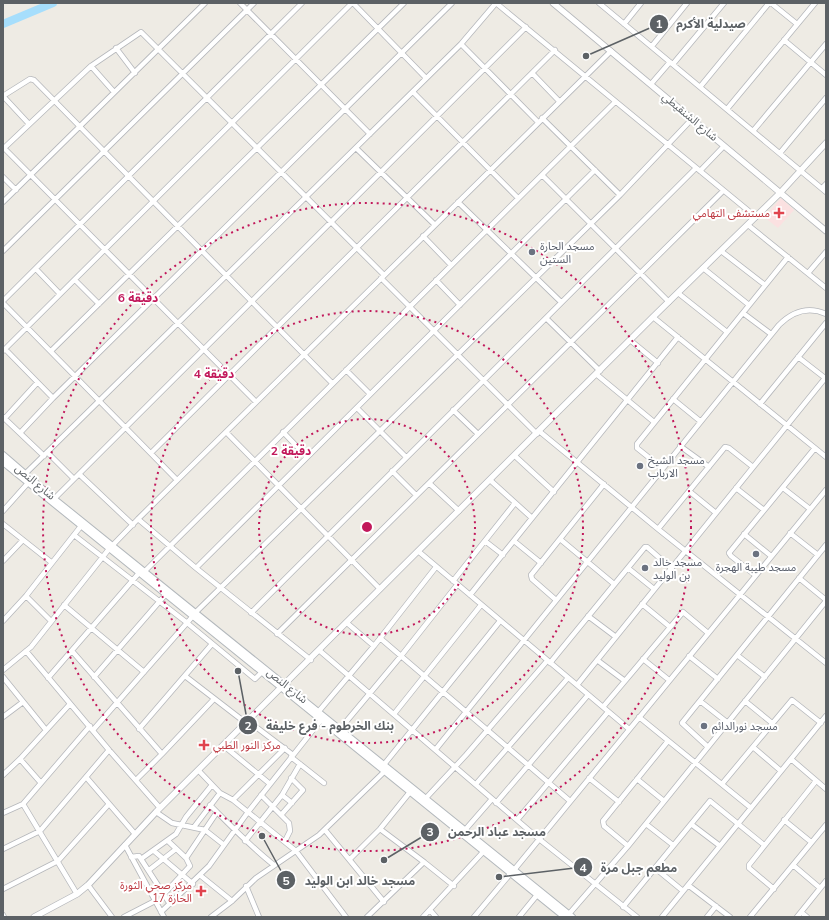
<svg xmlns="http://www.w3.org/2000/svg" width="829" height="920" viewBox="0 0 829 920" font-family="'Nunito Sans','Noto Sans Arabic',sans-serif">
<rect width="100%" height="100%" fill="#eeebe4"/>
<path fill="#fbe1e1" d="M781 198 794 210 778 228 764 217Z"/>
<g fill="none" stroke-linecap="round" stroke-linejoin="round">
<path stroke="#a6defc" stroke-width="8" d="M3 24 53 3"/>
<g stroke="#b5b7bb" stroke-width="6">
<path id="minor" d="M240 3 370 134
M353 3 426 78
M599 3 826 192
M771 3 797 24
M624 24 641 3
M784 40 826 75
M461 44 538 122
M652 46 687 3
M116 48 135 73
M673 64 724 3
M91 66 114 92
M532 73 559 101
M651 84 670 62
M700 87 769 3
M413 92 518 198
M3 96 30 79 34 80 332 383
M3 96 29 124
M727 109 815 3
M542 118 620 195
M753 131 826 44
M3 147 256 402
M356 148 435 225
M3 149 91 66 141 32 384 275
M780 153 826 98
M700 171 724 146
M542 175 669 302
M3 177 16 190
M822 188 826 184
M3 202 205 3
M458 202 561 302
M748 225 826 288
M423 236 451 265
M3 251 254 3
M721 251 765 285
M703 268 749 305
M36 269 60 294
M808 273 826 252
M381 278 537 434
M75 280 99 304
M436 280 460 305
M678 293 727 332
M3 301 302 3
M3 303 177 480
M743 313 771 334
M653 317 826 457
M546 318 600 371
M630 340 658 363
M5 349 53 398
M3 351 352 3
M51 351 404 3
M798 357 825 378
M346 370 370 394
M596 374 654 422
M673 399 700 421
M760 404 826 323
M357 408 406 457
M453 410 478 434
M3 417 44 456
M5 418 37 383
M539 431 658 529 826 663
M226 432 380 589
M283 432 307 457
M20 433 53 398 452 3
M680 446 709 467
M48 453 74 479
M151 453 555 50
M515 456 554 492
M662 468 637 448V444L788 257
M392 471 416 495
M25 474 461 44 496 3 756 217
M79 474 133 525
M490 480 532 518
M429 483 459 511
M736 488 764 510
M783 488 810 509
M689 491 716 513
M54 499 526 27
M3 511 28 483
M138 519 196 568 311 660
M3 524 51 562
M658 529 725 447 729 448 753 467
M790 533 818 555
M744 534 771 556
M74 535 186 622 255 679 262 672
M560 539 614 584
M485 541 503 555
M514 541 541 563
M418 551 629 729
M3 561 23 540
M196 568 595 170
M628 568 654 589
M145 571 615 102
M755 575 731 556 729 553 815 448
M799 578 826 600
M453 581 515 503
M470 595 678 337
M26 596 51 621
M556 600 532 579 531 575 604 484
M642 604 670 627
M64 605 144 672
M196 612 620 195 692 119
M251 613 696 168
M588 616 616 637
M3 621 26 596 81 526
M347 623 374 646
M277 634 723 191
M380 638 570 801
M26 651 109 750 160 808
M72 651 162 754 136 780
M320 651 539 839 637 917
M737 655 765 677
M689 656 718 679
M643 659 669 680
M597 660 625 681
M550 663 645 547H647L671 568
M3 670 31 647 109 549 138 519 611 51
M185 676 246 723
M3 677 46 730
M94 677 166 594
M48 678 139 573
M577 685 826 377
M700 701 728 723
M745 701 772 723
M603 707 683 612 708 633
M319 711 374 646 436 567
M394 714 481 605
M3 717 23 702
M639 717 751 808
M248 721 293 755
M139 729 212 644
M340 729 401 656 457 585
M93 730 193 616
M224 746 270 784
M708 747 682 723 826 545
M753 747 781 771
M436 749 779 325C792 312 808 306 826 314
M162 754 214 699
M291 757 324 783
M20 759 41 783
M791 759 826 789
M382 767 500 621
M199 771 220 793 233 800 296 851 346 917
M3 775 20 759 70 704
M86 777 135 834
M589 778 619 802
M637 779 664 801
M476 784 568 678
M722 784 792 700 821 723
M261 795 289 823 290 831 285 841
M282 795 292 803
M426 798 466 755 547 661
M233 800 285 748
M496 803 588 695
M23 804 77 894
M210 805C231 826 251 847 274 865
M156 812 172 823 205 830 224 845
M3 813 23 804 90 726
M281 815 303 790 291 778
M517 820 608 712
M784 820 811 842
M646 824 673 845
M691 824 720 846
M194 827 220 793
M380 829 424 862
M325 830 384 902
M465 830 492 799
M245 841 282 795 300 764
M125 845 164 917
M628 846 604 826 603 821 668 741
M3 849 40 831 109 750
M154 851 193 884
M131 857 139 856 170 904
M186 858 217 812
M141 859 176 834 186 817 212 785
M350 859 380 829 410 792
M793 865 820 888
M655 868 683 891
M149 870 176 849
M514 870 826 490
M201 876 232 901
M88 885 112 917
M688 885 730 917
M246 886 259 917
M3 889 58 861 109 804
M774 889 749 868V865L816 781
M164 894 190 866 186 858 168 841
M623 907 710 801 764 845
M430 910 436 917
M161 912 209 866 248 812 321 720
M801 912 807 917
M569 914 628 846 826 601
M3 915 4 917
M124 917 155 901
M211 917 232 901 256 878 319 835 385 771
M367 917 424 862 454 886
M423 917 484 851
M474 917 511 873
M519 917 537 895
M662 917 826 716
M707 917 716 906
M750 917 826 825
M797 917 826 881"/>
</g>
<g stroke="#b5b7bb" stroke-width="7">
<path id="tertiary" d="M553 3 826 231
M34 917 77 894 88 885 156 812 653 317 780 193 826 143"/>
</g>
<g stroke="#b3b8bc" stroke-width="8">
<path id="secondary" d="M3 455 54 499 572 917
M3 462 565 917"/>
</g>
<use href="#minor" stroke="#fff" stroke-width="4.5"/>
<use href="#tertiary" stroke="#fff" stroke-width="5.5"/>
<use href="#secondary" stroke="#fff" stroke-width="6"/>
</g>
<g fill="none" stroke="#c2185b" stroke-width="2" stroke-dasharray="2 4">
<circle cx="367" cy="527" r="108"/>
<circle cx="367" cy="527" r="216"/>
<circle cx="367" cy="527" r="324"/>
</g>
<g fill="#e0444e" stroke="#fff" stroke-width="1.5">
<path d="M777 207h4v4h4v4h-4v4h-4v-4h-4v-4h4z"/>
<path d="M202 739h4v4h4v4h-4v4h-4v-4h-4v-4h4z"/>
<path d="M199 885h4v4h4v4h-4v4h-4v-4h-4v-4h4z"/>
</g>
<g fill="#6b7280" stroke="#fff" stroke-width="1.5">
<circle cx="532" cy="252" r="4"/>
<circle cx="640" cy="466" r="4"/>
<circle cx="756" cy="554" r="4"/>
<circle cx="645" cy="568" r="4"/>
<circle cx="704" cy="726" r="4"/>
</g>
<g text-anchor="middle" dominant-baseline="central" stroke-width="4" stroke-linejoin="round" paint-order="stroke">
<g font-size="11" fill="#5c6165" stroke="#fff">
<text transform="translate(690 117) rotate(40)">شارع الشنقيطي</text>
<text transform="translate(35 482) rotate(40)">شارع النص</text>
<text transform="translate(287 686) rotate(39)">شارع النص</text>
</g>
<g font-size="11" fill="#be3a42" stroke="#fff" text-anchor="end">
<text x="770" y="213">مستشفى التهامي</text>
<text x="213" y="745" text-anchor="start">مركز النور الطبي</text>
<text x="192" y="885">مركز صحي الثورة<tspan x="192" dy="13">الحارة 17</tspan></text>
</g>
<g font-size="11" fill="#5b616d" stroke="#fff" text-anchor="start">
<text x="540" y="246">مسجد الحارة<tspan x="540" dy="13">الستين</tspan></text>
<text x="648" y="460">مسجد الشيخ<tspan x="648" dy="13">الارباب</tspan></text>
<text x="653" y="562">مسجد خالد<tspan x="653" dy="13">بن الوليد</tspan></text>
<text x="756" y="567" text-anchor="middle">مسجد طيبة الهجرة</text>
<text x="712" y="726">مسجد نورالدائم</text>
</g>
</g>
<circle cx="367" cy="527" r="6" fill="#c2185b" stroke="#fff" stroke-width="2"/>
<g font-size="12" text-anchor="middle" font-weight="bold" fill="#c2185b" stroke="#fff" stroke-width="4" stroke-linejoin="round" paint-order="stroke">
<text x="138" y="302">6 دقيقة</text>
<text x="214" y="378">4 دقيقة</text>
<text x="291" y="455">2 دقيقة</text>
</g>
<path fill="none" stroke="#5c6165" stroke-width="1.5" d="M586 56L659 24M238 671L248 725M384 860L430 832M499 877L583 867M262 836L286 880"/>
<g fill="#5c6165" stroke="#fff" stroke-width="1.5">
<circle cx="586" cy="56" r="4"/>
<circle cx="238" cy="671" r="4"/>
<circle cx="384" cy="860" r="4"/>
<circle cx="499" cy="877" r="4"/>
<circle cx="262" cy="836" r="4"/>
<circle cx="659" cy="24" r="10"/>
<circle cx="248" cy="725" r="10"/>
<circle cx="430" cy="832" r="10"/>
<circle cx="583" cy="867" r="10"/>
<circle cx="286" cy="880" r="10"/>
</g>
<g font-size="12" text-anchor="middle" font-weight="bold" fill="#fff">
<text x="659" y="28">1</text>
<text x="248" y="730">2</text>
<text x="430" y="836">3</text>
<text x="583" y="872">4</text>
<text x="286" y="885">5</text>
</g>
<g font-size="12" text-anchor="middle" font-weight="bold" fill="#5c6165" stroke="#fff" stroke-width="4" stroke-linejoin="round" paint-order="stroke">
<text x="711" y="28">صيدلية الأكرم</text>
<text x="330" y="730">بنك الخرطوم - فرع خليفة</text>
<text x="497" y="836">مسجد عباد الرحمن</text>
<text x="639" y="872">مطعم جبل مرة</text>
<text x="360" y="885">مسجد خالد ابن الوليد</text>
</g>
<rect width="829" height="920" fill="none" stroke="#5c6165" stroke-width="8"/>
</svg>
